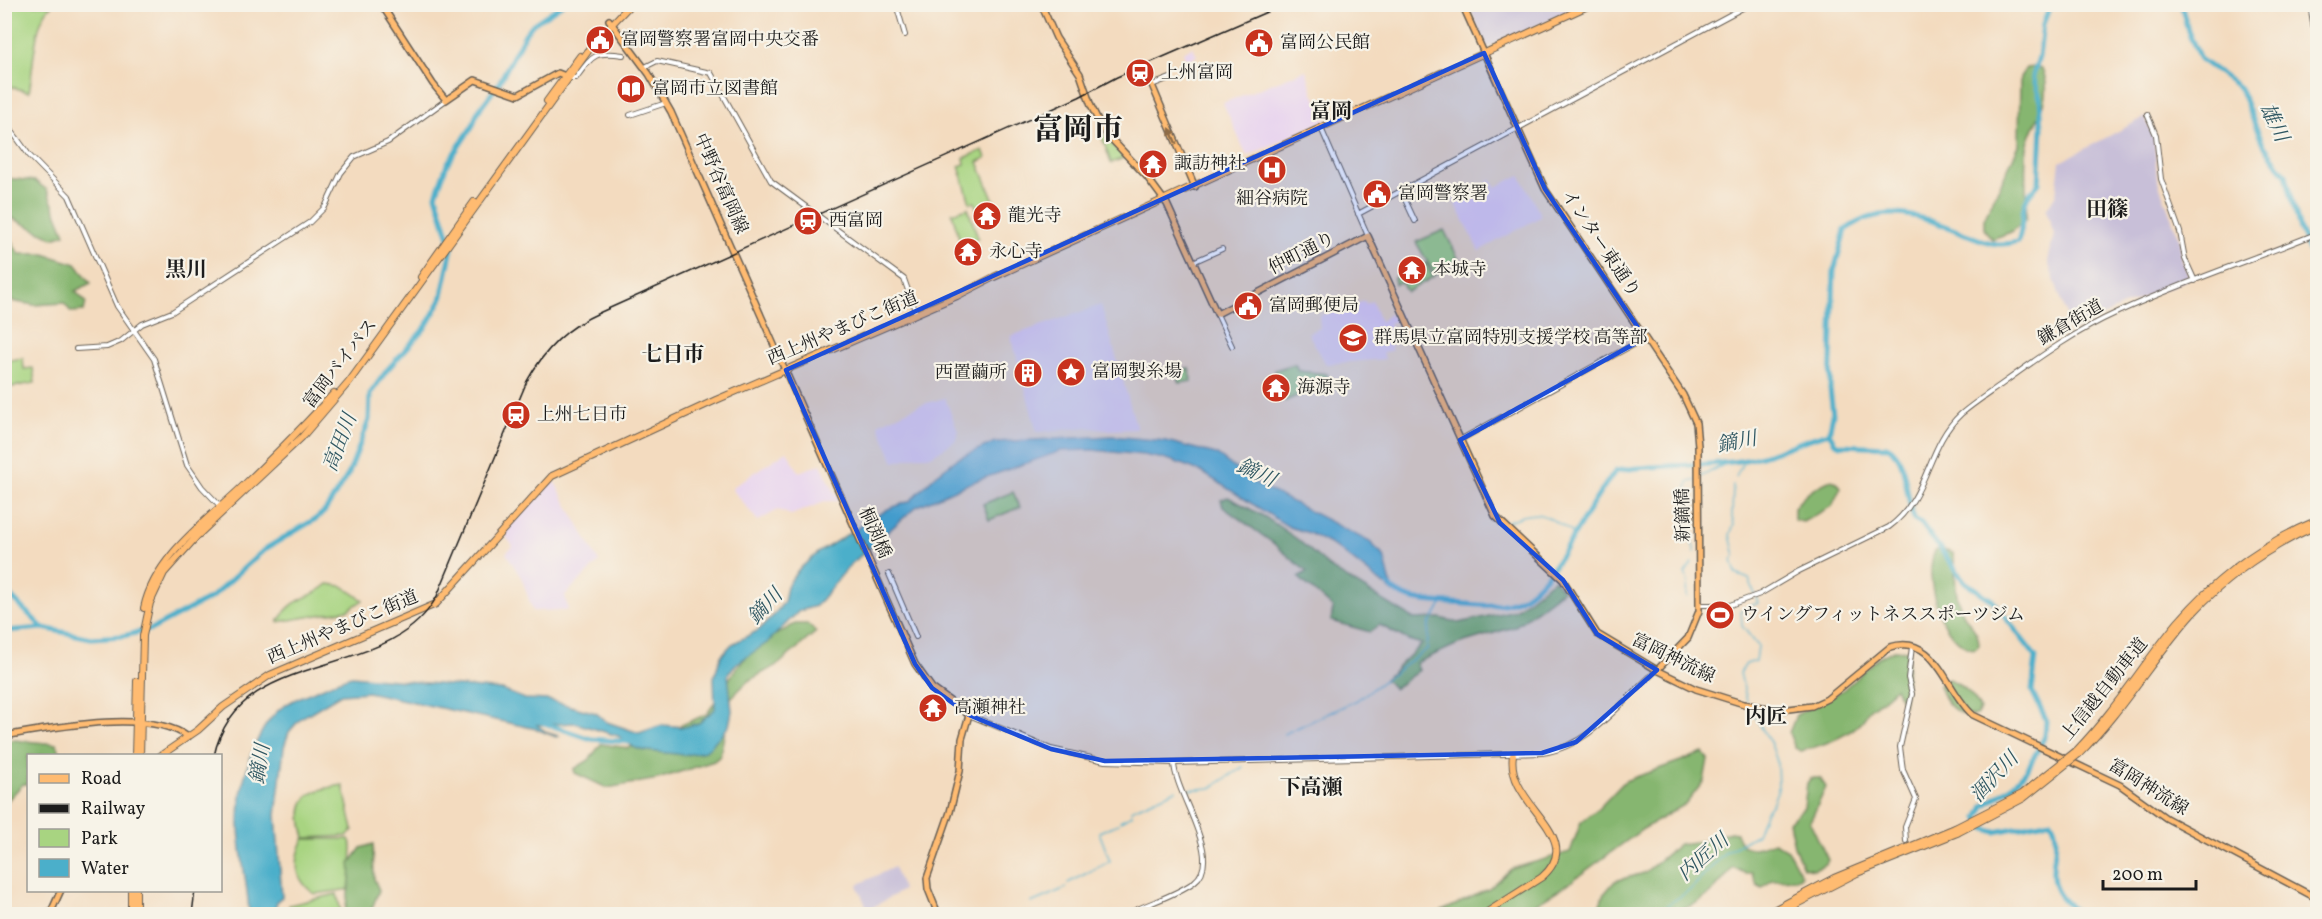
<svg xmlns="http://www.w3.org/2000/svg" width="2322" height="919" viewBox="0 0 2322 919" font-family="Vollkorn,'Noto Serif JP',serif">
<rect width="100%" height="100%" fill="#f7f3e8"/>
<filter id="ink" filterUnits="userSpaceOnUse"><feTurbulence type="fractalNoise" baseFrequency=".0167" numOctaves="2"/><feDisplacementMap in="SourceGraphic" scale="12" xChannelSelector="R" yChannelSelector="G"/><feConvolveMatrix kernelMatrix="1 2 1 2 8 2 1 2 1" color-interpolation-filters="sRGB"/></filter>
<filter id="wash" filterUnits="userSpaceOnUse"><feTurbulence type="fractalNoise" baseFrequency=".008" numOctaves="4" result="noise"/><feDisplacementMap in="SourceGraphic" scale="24" xChannelSelector="R" yChannelSelector="G"/><feGaussianBlur stdDeviation="1.35" result="paint"/><feColorMatrix in="noise" values="0 0 0 0 0 0 0 0 0 0 0 0 0 0 0 0 0 1.4 0 .05"/><feComposite in="paint" operator="in"/></filter>
<g filter="url(#wash)">
<rect width="100%" height="100%" fill="#f3dbbf"/>
<path fill="#e7d2ef" d="M1193 47 1197 56 1191 58 1194 67 1189 69 1183 52Z
M1306 70 1313 93 1326 118 1324 121 1247 156 1223 103Z
M1520 175 1540 213V217L1479 251 1454 200 1467 193 1471 201 1492 190 1488 182 1491 180 1496 187Z
M1365 301 1366 304 1372 301 1380 322 1389 314 1393 317 1399 314 1401 319 1389 323 1396 343 1390 345 1392 350 1383 353 1385 359 1326 364 1308 333 1320 328 1319 316Z
M1101 305 1137 429 1104 430 1087 427 1037 432 1011 336Z
M945 398 958 432 955 441 931 456H917L894 462 878 424 920 405Z
M787 451 799 472 821 464 839 501H827L791 515 778 510 758 521 732 489 733 487Z
M553 479 599 562 565 595 568 610 533 611 522 579 506 553 513 546 502 531Z"/>
<path fill="#c8bfd8" d="M1469 5H1584L1489 47 1485 46Z
M2145 117 2154 137 2157 179 2181 243V258L2189 276 2187 280 2114 310 2077 330 2071 328 2048 262 2054 234 2046 210 2056 194 2060 162Z
M894 867 903 890 868 910 857 885Z"/>
<path fill="#a8d481" stroke="#62784e" stroke-width="1.5" d="M4 5H52C33 21 34 67 29 92L5 85Z
M1101 134H1104L1124 158 1111 163Z
M983 150 986 158 978 162 995 203 977 209 975 202 970 203 959 166 965 164 964 158Z
M968 208 978 238 961 245 952 213Z
M1444 230 1458 258 1435 275 1416 242Z
M1426 263 1433 277 1407 292 1401 282 1395 284 1394 278Z
M23 358 24 369 33 368 35 383 5 388V361Z
M1295 364 1298 371 1327 374 1328 383 1285 401 1275 370Z
M1189 368 1192 381 1180 383 1176 371Z
M1013 492 1020 507 989 520 983 504Z
M328 584 342 586 363 600 348 610 278 622C292 596 308 601 328 584Z
M343 785 353 830 347 836 305 838C294 797 306 791 343 785Z
M304 839H349L352 846 350 889 315 894C294 880 293 861 304 839Z
M337 894 341 913 291 914 289 905Z"/>
<path fill="#86b66f" stroke="#516946" stroke-width="1.5" d="M2035 67 2042 68C2056 103 2033 118 2027 148 2023 171 2028 196 2026 219L2011 232 1992 239 1984 229V219L2019 145 2020 77 2026 68Z
M5 178 35 181 47 190 65 234 53 238 12 218 5 231 19 254H44L76 264 91 283 75 291 86 302 84 311 71 312 64 303 34 305 5 300Z
M1831 480 1837 482 1841 487 1832 506 1803 522 1794 520V508C1804 494 1815 487 1831 480Z
M1228 497 1265 517 1297 539 1333 570 1414 619 1440 618 1459 623 1515 610 1554 579 1563 590 1514 627 1458 644 1416 663 1419 670 1394 689 1385 679 1422 644 1408 640 1380 625 1370 632 1331 621 1333 608 1298 577 1307 572 1273 543 1223 507 1221 500Z
M1941 549 1953 553C1957 572 1953 591 1961 609 1966 622 1980 631 1979 645L1975 649C1942 646 1922 578 1935 551Z
M795 624H807L816 632 779 664 748 681 731 698 720 756 714 761 658 779 607 788 575 773 574 769 589 760 601 744 628 748 707 714 737 667 757 645Z
M1894 650 1909 651 1904 705 1895 688C1887 697 1880 701 1870 709 1866 712 1866 716 1863 720 1849 737 1820 746 1801 751L1795 748 1789 733 1796 715 1843 690 1878 658Z
M1948 679C1963 685 1974 695 1980 709L1977 715C1957 718 1944 703 1939 685Z
M14 740 57 744 61 755 28 756V784H23L5 803V741Z
M1703 753 1708 759 1704 781 1686 804 1643 829 1565 886 1519 914H1436L1489 889 1511 869 1570 852 1581 822 1598 809 1625 781Z
M1811 778H1820L1826 787 1810 822 1828 860 1826 864 1814 869 1803 867 1794 846 1789 822 1804 807 1807 783Z
M1730 832 1736 833 1741 844C1753 852 1761 846 1774 842L1788 850 1802 876 1796 879 1772 880 1762 888 1757 885 1752 872 1746 874 1733 867C1718 887 1704 904 1678 910 1659 915 1630 895 1616 914H1578L1600 905 1603 895 1615 881 1644 873 1679 844 1704 841Z
M373 844 374 879 379 890 370 914H345C346 897 353 879 350 863L361 848Z"/>
<path fill="#4bafca" stroke="#346673" stroke-width="1.5" d="M1112 436 1166 441 1216 454 1253 482 1370 542 1384 556 1393 592 1337 548 1309 533 1289 527 1200 471 1170 460 1143 455 1092 450 1061 451 970 483 916 507 850 565 816 606 799 611 767 643 736 664 728 674 732 711 729 726 706 751 686 755 646 751 635 748 618 736 575 723 537 725 548 733 559 736 556 737 536 729 368 692 341 694 301 718 289 732 284 747 276 815 282 897 277 901 274 914H249C248 885 240 857 239 827 238 791 251 733 281 708 295 697 311 693 326 686 335 682 342 678 352 676L502 690 525 699 548 700 596 713 607 722 639 733 662 725 684 727 699 723 715 709 714 677 721 656 732 644 759 630 774 615 784 602 787 586 798 570 819 552 888 509 910 501 936 475 957 459 995 442Z"/>
<g fill="none" stroke-linecap="round" stroke-linejoin="round">
<path stroke="#4bafca" stroke-width="1.5" d="M1700 477 1729 462
M1736 477 1744 460
M1733 485 1732 518 1734 524 1730 535 1735 556 1732 560 1736 574 1749 579 1758 603 1741 610 1742 626 1758 646 1756 661 1746 664 1740 673 1747 701
M1506 522C1539 507 1545 515 1573 533
M1695 552C1694 543 1689 541 1687 534 1684 519 1686 497 1688 482L1696 479
M1687 597 1688 580 1685 573 1692 563
M1284 734 1357 700 1427 649 1429 624 1444 602
M1186 790 1211 788 1243 767
M1120 821 1132 815 1131 810 1176 790
M1068 883 1110 861 1099 832 1118 824
M1031 903 1066 888
M1666 906 1690 890 1725 853 1757 834 1765 813 1772 804 1778 789 1777 761 1771 744 1749 706"/>
<path stroke="#4bafca" stroke-width="5" d="M2181 4 2188 31 2200 59 2240 88 2263 144 2286 175 2300 230 2318 270
M1829 433 1835 443 1840 445 1889 447C1909 460 1904 498 1915 520L1921 523 1965 582 1992 600 2036 657 2032 691 2046 720 2045 736 2027 770 2011 787 1984 806 1978 818 1983 828 1995 832 2051 821C2065 841 2043 871 2059 894 2064 902 2072 908 2079 914
M1829 433 1833 414 1830 389 1834 271 1845 230C1887 200 1925 218 1968 235 1986 242 1999 248 2018 241 2024 227 2020 212 2027 198 2029 192 2036 189 2039 183L2042 128 2040 98 2033 76 2039 57 2043 24 2051 4
M1388 585C1404 602 1430 602 1452 603 1471 604 1494 608 1512 602 1553 591 1586 504 1616 471 1658 463 1702 468 1745 460 1774 455 1801 440 1829 433
M4 590 43 628
M4 631 43 628 91 638 123 636 152 629 212 597 265 549 317 518 325 511 349 473 369 420 370 394 387 370 425 328 441 300 452 248 436 195 447 164 473 125 477 113 499 83 525 34 533 24 563 4
M541 722 591 739 631 742"/>
</g>
</g>
<g filter="url(#ink)">
<g fill="none" stroke-linecap="round" stroke-linejoin="round">
<g stroke="#675f55" stroke-width="6">
<path id="minor" d="M896 4 905 35
M2310 4 2318 54
M645 67 657 61 711 73 771 181 904 279 916 313
M569 78H576C593 55 594 51 623 55
M1152 85 1170 78
M2147 114 2156 135 2161 179 2180 232 2185 259 2195 281
M630 115 666 103
M4 120 29 155 69 196 117 306 154 359 187 465 202 487 222 508
M1321 128 1368 236
M1401 191 1415 221
M1358 214 1750 4
M1193 262 1222 249
M1217 314 1232 346
M76 349 107 347 121 341 142 324 172 312 310 222 325 207 341 173 354 157 388 142 446 100
M1460 440 1645 338
M889 574 916 637
M1700 605H1730L1760 594 1799 571 1889 527C1929 498 1926 446 1961 414 1974 403 1988 394 2002 384 2039 357 2076 331 2118 312 2183 282 2251 260 2318 233
M969 715 1051 749 1105 761 1174 763 1542 753C1589 747 1623 700 1657 670
M1906 841 1905 827 1916 799 1903 770 1900 747 1912 694 1908 678 1912 647
M1127 914C1148 903 1175 896 1194 882 1225 859 1175 795 1174 763"/>
</g>
<g stroke="#675f55" stroke-width="8">
<path id="major" d="M381 4 433 84 446 100 475 80 518 95 558 73 568 77
M1041 4 1056 38 1080 74 1091 106 1103 130 1147 177 1167 204 1217 314 1368 236 1495 516 1563 580 1597 634 1657 670 1696 689 1744 704 1781 710 1812 706 1827 699 1890 647C1936 632 1946 692 1973 715L2120 785 2166 818 2318 899
M1462 4 1545 189 1683 395 1696 423 1698 446 1699 611 1688 638 1657 670
M609 20 649 74 671 112 915 664 932 688 969 715 962 739 960 771 950 812 927 878 928 889 938 914
M1152 85 1195 187
M4 736C50 728 150 708 188 737
M50 914 61 890"/>
</g>
<g stroke="#675f55" stroke-width="8">
<path id="highway" d="M547 101 580 56
M421 277 474 202
M144 608C155 556 208 520 244 485 275 455 305 425 334 393
M2076 751C2115 711 2143 664 2178 622 2216 578 2264 542 2318 520
M2079 754C2123 711 2153 657 2194 612 2229 574 2271 546 2318 525
M135 756 137 681
M140 756 143 636 150 603 164 573 197 536 302 437 349 382 594 43 631 4
M160 756 198 730 223 707 270 675 436 604 552 476 716 400 957 296 994 277 1592 4
M131 914V890
M136 914V890
M1484 914 1542 877C1589 836 1505 805 1513 755
M1766 914 1834 878 1955 828
M1777 914 1857 873 1957 833"/>
</g>
<use href="#minor" stroke="#fff" stroke-width="4"/>
<use href="#major" stroke="#ffbb71" stroke-width="5"/>
<use href="#highway" stroke="#ffbb71" stroke-width="6"/>
<path stroke="#1c1c1c" stroke-width="1.5" d="M214 756C238 643 390 685 437 596L527 381C545 349 567 327 601 312L1079 97 1117 77 1285 4
M192 914 195 890"/>
<g stroke="#675f55" stroke-width="8" stroke-linecap="butt">
<path id="highway-bridge" d="M1955 828 2022 794 2076 751
M1957 833 2024 798 2079 754"/>
</g>
<use href="#highway-bridge" stroke="#ffbb71" stroke-width="6"/>
</g>
<defs><path id="oneway-solid" d="M-6-.8H1V-3.2L6.5 0L1 3.2V.8H-6Z" transform="scale(1.5)"/></defs>
<use fill="#8e6c46" href="#oneway-solid" transform="translate(1173 136) rotate(-113)"/>
</g>
<path fill="#1d4ed8" fill-opacity="0.2" stroke="#1d4ed8" stroke-width="4.5" stroke-linejoin="round" d="M1484 53 1545 189 1645 338 1460 440 1500 523 1563 580 1597 634 1657 670 1576 742 1542 753 1105 761 1051 749 969 715 932 688 915 664 786 370Z"/>
<defs>
<g id="civic-disc" transform="scale(1.5)"><circle r="9.5" fill="#c8321e" stroke="#f7f3e8"/><path d="M-.6-6.5H3V-4.5H.6V-3L4-1V1h2V6H-6V1h2V-1L-.6-3ZM-1.2 2.5V6h2.4V2.5Z" fill="#fff"/></g>
<g id="station-disc" transform="scale(1.5)"><circle r="9.5" fill="#c8321e" stroke="#f7f3e8"/><path d="M-3-6H3Q5-6 5-4V2Q5 4 3 4L4.5 6H3L1.5 4h-3L-3 6H-4.5L-3 4Q-5 4-5 2V-4Q-5-6-3-6ZM-3.5-4v3h7v-3ZM-3.5 1v1.5H-2V1ZM2 1v1.5H3.5V1Z" fill="#fff"/></g>
<g id="library-disc" transform="scale(1.5)"><circle r="9.5" fill="#c8321e" stroke="#f7f3e8"/><path d="M-6-4Q-3-5.5-.7-3.5V5Q-3 3-6 4ZM6-4Q3-5.5 .7-3.5V5Q3 3 6 4Z" fill="#fff"/></g>
<g id="temple-disc" transform="scale(1.5)"><circle r="9.5" fill="#c8321e" stroke="#f7f3e8"/><path d="M0-6L5-2H3V0L6.5 2.5H4V6H1.5V3h-3V6H-4V2.5H-6.5L-3 0V-2H-5Z" fill="#fff"/></g>
<g id="hospital-disc" transform="scale(1.5)"><circle r="9.5" fill="#c8321e" stroke="#f7f3e8"/><path d="M-5-5h3v3.5h4V-5h3V5h-3V1.5h-4V5h-3Z" fill="#fff"/></g>
<g id="school-disc" transform="scale(1.5)"><circle r="9.5" fill="#c8321e" stroke="#f7f3e8"/><path d="M0-5L7-2L0 1L-7-2ZM-4 1L0 2.5L4 1V4Q0 6-4 4Z" fill="#fff"/></g>
<g id="sight-disc" transform="scale(1.5)"><circle r="9.5" fill="#c8321e" stroke="#f7f3e8"/><path d="M0-6L1.8-2.2L6-1.7L2.9 1.2L3.7 5.4L0 3.3L-3.7 5.4L-2.9 1.2L-6-1.7L-1.8-2.2Z" fill="#fff"/></g>
<g id="building-disc" transform="scale(1.5)"><circle r="9.5" fill="#c8321e" stroke="#f7f3e8"/><path d="M-4-6H4V6H1V3H-1V6H-4ZM-2.5-4.3h1.7v1.8h-1.7ZM.8-4.3h1.7v1.8H.8ZM-2.5-1h1.7V.8h-1.7ZM.8-1h1.7V.8H.8Z" fill="#fff"/></g>
<g id="stadium-disc" transform="scale(1.5)"><circle r="9.5" fill="#c8321e" stroke="#f7f3e8"/><path d="M0-5a6.5 5 0 1 0 0 10a6.5 5 0 1 0 0-10ZM-3.5-1.8h7v3.6h-7Z" fill="#fff"/></g>
</defs>
<g fill-rule="evenodd">
<use href="#civic-disc" x="600" y="40"/>
<use href="#civic-disc" x="1259" y="43"/>
<use href="#station-disc" x="1140" y="73"/>
<use href="#library-disc" x="631" y="89"/>
<use href="#temple-disc" x="1153" y="164"/>
<use href="#hospital-disc" x="1272" y="170"/>
<use href="#civic-disc" x="1377" y="194"/>
<use href="#temple-disc" x="987" y="216"/>
<use href="#station-disc" x="808" y="221"/>
<use href="#temple-disc" x="968" y="252"/>
<use href="#temple-disc" x="1412" y="270"/>
<use href="#civic-disc" x="1248" y="306"/>
<use href="#school-disc" x="1353" y="338"/>
<use href="#sight-disc" x="1071" y="372"/>
<use href="#building-disc" x="1028" y="373"/>
<use href="#temple-disc" x="1276" y="388"/>
<use href="#station-disc" x="516" y="415"/>
<use href="#stadium-disc" x="1720" y="615"/>
<use href="#temple-disc" x="933" y="708"/>
</g>
<g text-anchor="middle" dominant-baseline="central" stroke-width="4.5" stroke-linejoin="round" paint-order="stroke">
<g font-size="18" fill="#1c1c1c" stroke="#f7f3e8" text-anchor="start">
<text x="621" y="40">富岡警察署富岡中央交番</text>
<text x="1280" y="43">富岡公民館</text>
<text x="1161" y="73">上州富岡</text>
<text x="652" y="89">富岡市立図書館</text>
<text x="1174" y="164">諏訪神社</text>
<text x="1398" y="194">富岡警察署</text>
<text x="1272" y="199" text-anchor="middle">細谷病院</text>
<text x="1008" y="216">龍光寺</text>
<text x="829" y="221">西富岡</text>
<text x="989" y="252">永心寺</text>
<text x="1433" y="270">本城寺</text>
<text x="1269" y="306">富岡郵便局</text>
<text x="1374" y="338">群馬県立富岡特別支援学校 高等部</text>
<text x="1092" y="372">富岡製糸場</text>
<text x="1007" y="373" text-anchor="end">西置繭所</text>
<text x="1297" y="388">海源寺</text>
<text x="537" y="415">上州七日市</text>
<text x="1741" y="615">ウイングフィットネススポーツジム</text>
<text x="954" y="708">高瀬神社</text>
</g>
<g font-size="18" fill="#1c1c1c" stroke="#f7f3e8">
<text transform="translate(720 184) rotate(66)">中野谷富岡線</text>
<text transform="translate(1600 244) rotate(56)">インター東通り</text>
<text transform="translate(1302 254) rotate(-27)">仲町通り</text>
<text transform="translate(2071 323) rotate(-30)">鎌倉街道</text>
<text transform="translate(843 329) rotate(-23)">西上州やまびこ街道</text>
<text transform="translate(341 364) rotate(-52)">富岡バイパス</text>
<text transform="translate(1684 515) rotate(-91)">新鏑橋</text>
<text transform="translate(874 533) rotate(66)">桐渕橋</text>
<text transform="translate(343 628) rotate(-23)">西上州やまびこ街道</text>
<text transform="translate(1673 659) rotate(26)">富岡神流線</text>
<text transform="translate(2105 690) rotate(-51)">上信越自動車道</text>
<text transform="translate(2148 788) rotate(32)">富岡神流線</text>
</g>
<g font-size="20" font-style="italic" fill="#2f5762" stroke="#f7f3e8">
<text transform="translate(2273 123) rotate(64)">雄川</text>
<text transform="translate(341 443) rotate(-69)">高田川</text>
<text transform="translate(1737 443) rotate(-11)">鏑川</text>
<text transform="translate(1256 474) rotate(25)">鏑川</text>
<text transform="translate(766 607) rotate(-47)">鏑川</text>
<text transform="translate(261 764) rotate(-81)">鏑川</text>
<text transform="translate(1995 778) rotate(-47)">涸沢川</text>
<text transform="translate(1704 858) rotate(-41)">内匠川</text>
</g>
<g font-size="21" font-weight="bold" fill="#1c1c1c" stroke="#f7f3e8">
<text x="1331" y="112">富岡</text>
<text x="2107" y="210">田篠</text>
<text x="186" y="270">黒川</text>
<text x="673" y="355">七日市</text>
<text x="1766" y="717">内匠</text>
<text x="1311" y="788">下高瀬</text>
</g>
<g font-size="30" font-weight="bold" fill="#1c1c1c" stroke="#f7f3e8">
<text x="1078" y="131">富岡市</text>
</g>
</g>
<rect width="2322" height="919" fill="none" stroke="#f7f3e8" stroke-width="24"/>
<rect x="27" y="754" width="195" height="138" fill="#f7f3e8" stroke="#9f9d96" stroke-width="1.5"/>
<rect x="39" y="774" width="30" height="9" fill="#ffbb71" stroke="#9f9d96" stroke-width="1.5"/>
<text x="81" y="784" font-size="18" fill="#1c1c1c">Road</text>
<rect x="39" y="804" width="30" height="9" fill="#1c1c1c" stroke="#9f9d96" stroke-width="1.5"/>
<text x="81" y="814" font-size="18" fill="#1c1c1c">Railway</text>
<rect x="39" y="829" width="30" height="18" fill="#a8d481" stroke="#9f9d96" stroke-width="1.5"/>
<text x="81" y="844" font-size="18" fill="#1c1c1c">Park</text>
<rect x="39" y="859" width="30" height="18" fill="#4bafca" stroke="#9f9d96" stroke-width="1.5"/>
<text x="81" y="874" font-size="18" fill="#1c1c1c">Water</text>
<path d="M2103 880v9h93v-9" fill="none" stroke="#1c1c1c" stroke-width="3"/>
<text x="2112" y="880" font-size="18" fill="#1c1c1c" stroke="#f7f3e8" stroke-width="4.5" paint-order="stroke">200 m</text>
</svg>
